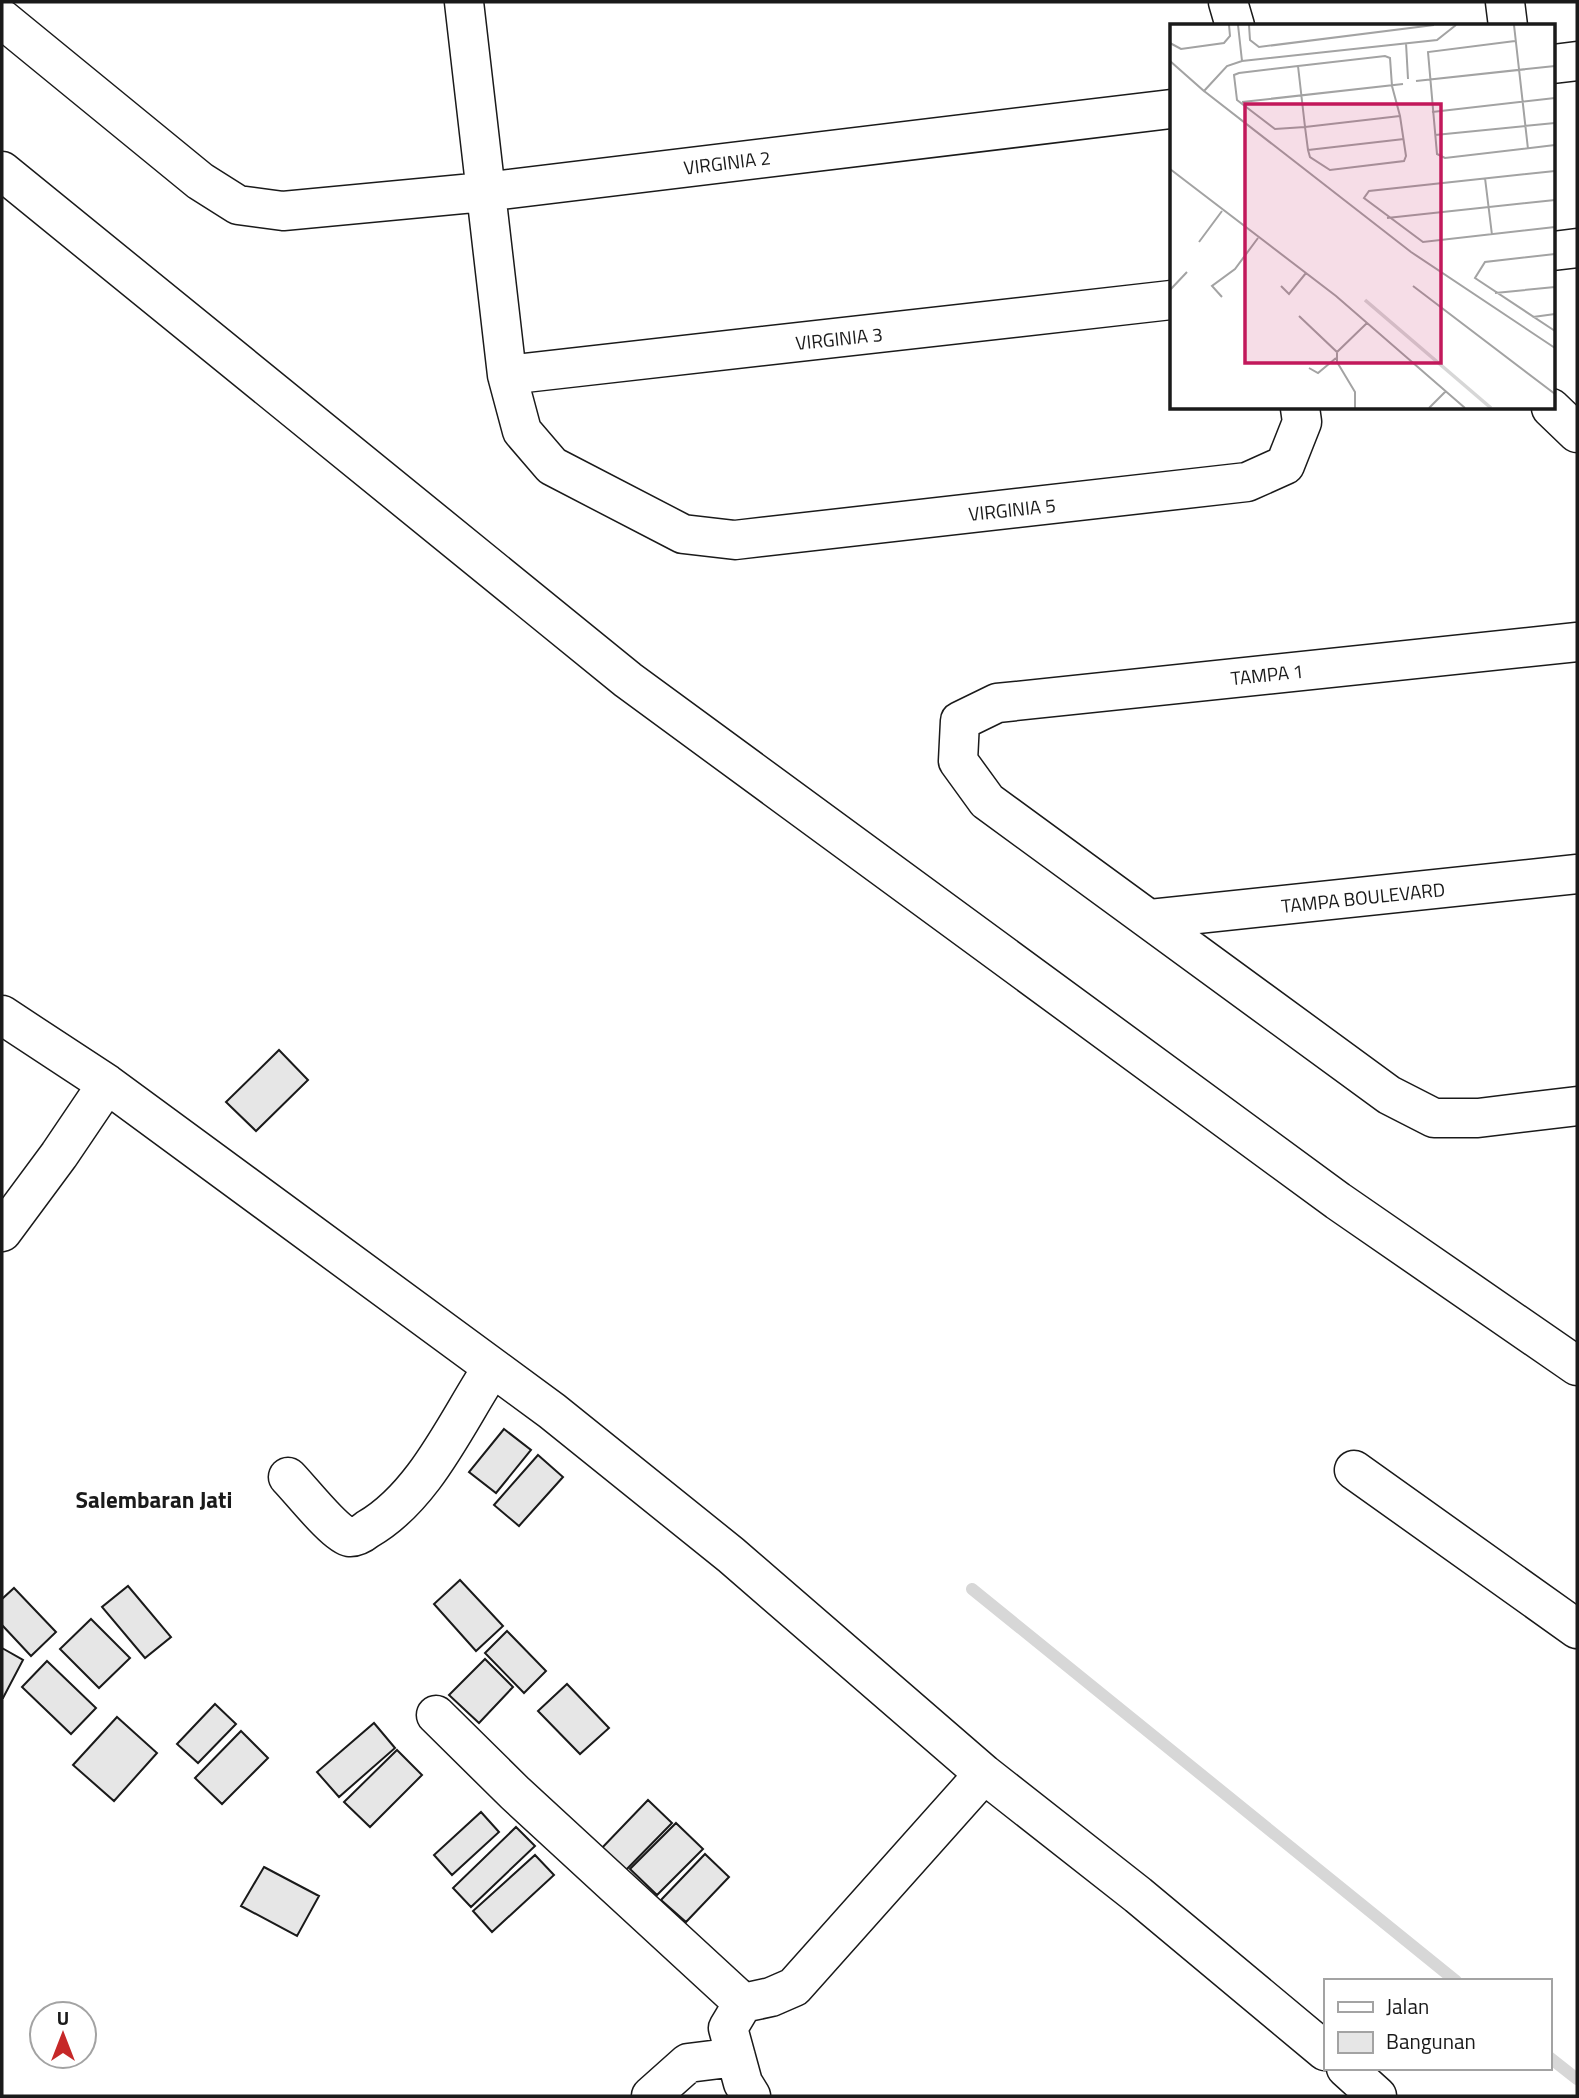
<svg xmlns="http://www.w3.org/2000/svg" width="1579" height="2098" viewBox="0 0 1579 2098" font-family="'Titillium Web',sans-serif">
<rect width="100%" height="100%" fill="#fff"/>
<g fill="none" stroke-linecap="round" stroke-linejoin="round">
<path stroke="#d7d7d7" stroke-width="12" d="M972 1589 1456 1981
M1549 2057 1577 2079"/>
</g>
<path fill="#e6e6e6" stroke="#1a1a1a" stroke-width="2" d="M279 1050 308 1080 256 1131 226 1102Z
M504 1429 531 1450 496 1493 469 1472Z
M538 1455 563 1477 519 1526 494 1505Z
M460 1580 503 1626 476 1651 434 1604Z
M128 1586 171 1637 145 1658 102 1607Z
M14 1588 56 1632 31 1656 2 1625V1599Z
M91 1619 130 1658 99 1688 60 1649Z
M507 1631 546 1671 524 1693 485 1653Z
M2 1648 23 1660 3 1698H2Z
M485 1659 513 1687 479 1723 449 1695Z
M47 1661 96 1708 71 1734 22 1687Z
M567 1684 609 1728 580 1754 538 1711Z
M215 1704 236 1724 198 1763 177 1744Z
M117 1717 157 1753 114 1801 73 1765Z
M374 1723 395 1748 339 1797 317 1772Z
M241 1731 268 1758 222 1804 195 1778Z
M397 1750 422 1775 370 1827 344 1802Z
M648 1800 672 1823 622 1874 599 1851Z
M481 1812 499 1832 452 1875 434 1855Z
M676 1823 703 1849 657 1895 630 1869Z
M516 1827 535 1846 471 1907 453 1888Z
M705 1854 729 1877 686 1922 661 1900Z
M535 1855 554 1875 492 1932 473 1911Z
M264 1867 319 1896 297 1936 241 1906Z"/>
<g fill="none" stroke-linecap="round" stroke-linejoin="round">
<g stroke="#1a1a1a" stroke-width="41">
<path id="minor" d="M464 2 507 375 522 431 552 466 683 534 735 540 1247 482 1285 465 1302 422 1300 408
M1228 2 1235 26
M1505 2 1508 26
M2 19 200 181 238 205 283 211 484 192 1171 109
M1553 64 1577 61
M2 171 628 680 1338 1201 1577 1366
M1553 251 1577 248
M507 375 1171 300
M1551 408 1577 433
M1577 642 997 703 960 721 958 761 987 801 1389 1095 1434 1118H1478L1577 1106
M1150 919 1577 874
M2 1015 107 1084 552 1411 731 1555 984 1774 1138 1895 1325 2051
M2 1232 59 1155 107 1084
M288 1477C299 1488 336 1535 349 1537 356 1538 363 1533 368 1529 425 1496 457 1421 492 1368
M436 1715 515 1793 743 2003 771 1997 794 1987 984 1774
M743 2003 728 2028 743 2083 751 2096
M1346 2068 1377 2096
M651 2096 688 2063 736 2057"/>
</g>
<g stroke="#1a1a1a" stroke-width="41">
<path id="highway" d="M1354 1470 1577 1629"/>
</g>
<use href="#minor" stroke="#fff" stroke-width="38"/>
<use href="#highway" stroke="#fff" stroke-width="38"/>
</g>
<g text-anchor="middle" dominant-baseline="central" stroke-width="5" stroke-linejoin="round" paint-order="stroke">
<g font-size="19" fill="#1a1a1a" stroke="#fff">
<text transform="translate(727 162) rotate(-7)">VIRGINIA 2</text>
<text transform="translate(839 338) rotate(-6)">VIRGINIA 3</text>
<text transform="translate(1012 509) rotate(-6)">VIRGINIA 5</text>
<text transform="translate(1267 674) rotate(-6)">TAMPA 1</text>
<text transform="translate(1363 897) rotate(-6)">TAMPA BOULEVARD</text>
</g>
<g font-size="23" font-weight="bold" fill="#1a1a1a" stroke="#fff">
<text x="154" y="1499">Salembaran Jati</text>
</g>
</g>
<g transform="translate(1170 24)">
<rect width="385" height="385" fill="#fff"/>
<path fill="none" stroke="#d7d7d7" stroke-width="3.5" d="M195 276 321 384"/>
<path fill="none" stroke="#a3a3a3" stroke-width="2" d="M68 1 72 37M79 1 80 16 89 23 264 1M344 1 358 125M345 17 258 28 267 130 275 134 385 121M0 19 11 25 54 19 60 12 59 1M236 19 238 55M0 37 34 67 57 42 72 37 267 16 286 1M128 42 135 103 138 126 140 133 160 146 234 137 236 132 230 92 222 62 220 34 215 32 128 42 69 49 64 51 67 76 105 105 135 103 230 92M246 57 385 42M34 67 241 228 385 324M72 78 233 60M262 88 385 74M265 111 385 99M138 126 234 115M0 145 166 272 295 384M385 147 199 167 194 174 253 218 385 203M315 154 322 211M217 194 385 176M29 218 52 187M385 230 315 238 305 254 385 307M111 262 119 270 136 249M243 262 385 370M0 266 17 248M325 269 385 263M52 273 42 262 65 245 88 214M129 292 167 328 197 299M363 293 385 290M167 328V338L185 368V384M139 344 148 349 166 334M259 384 276 367"/>
<path fill="#c2185b" fill-opacity="0.15" stroke="#c2185b" stroke-width="3.5" d="M75 80H271V339H75Z"/>
<rect width="385" height="385" fill="none" stroke="#1a1a1a" stroke-width="3.5"/>
</g>
<rect width="1579" height="2098" fill="none" stroke="#1a1a1a" stroke-width="7"/>
<rect x="1324" y="1979" width="228" height="91" fill="#ffffff" stroke="#a3a3a3" stroke-width="2"/>
<rect x="1338" y="2002" width="35" height="10" fill="#ffffff" stroke="#a3a3a3" stroke-width="2"/>
<text x="1386" y="2014" font-size="21" fill="#1a1a1a">Jalan</text>
<rect x="1338" y="2032" width="35" height="21" fill="#e6e6e6" stroke="#a3a3a3" stroke-width="2"/>
<text x="1386" y="2049" font-size="21" fill="#1a1a1a">Bangunan</text>
<g transform="translate(63 2035)"><circle r="33" fill="#ffffff" stroke="#a3a3a3" stroke-width="2"/>
<path d="M0-5L12 26L0 18L-12 26Z" fill="#c62828"/>
<text y="-10" font-size="19" font-weight="bold" text-anchor="middle" fill="#1a1a1a">U</text>
</g>
</svg>
